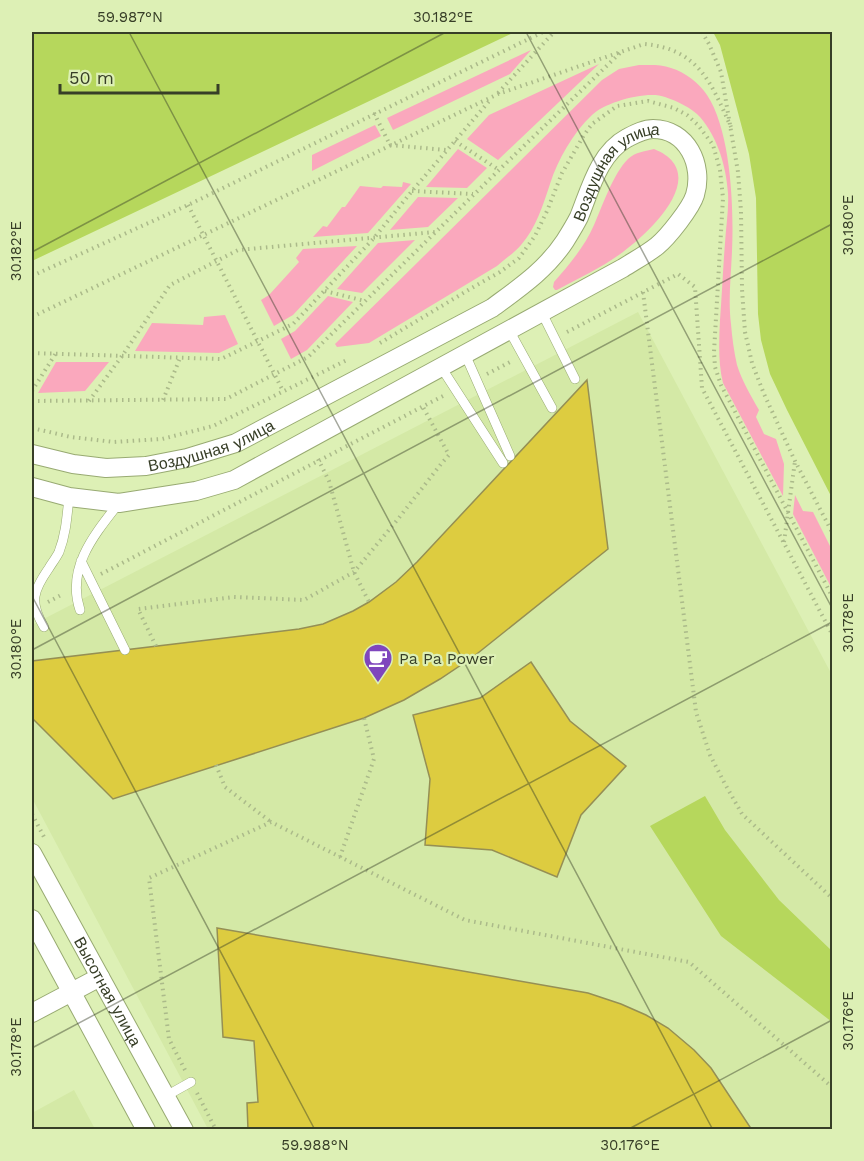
<svg xmlns="http://www.w3.org/2000/svg" width="864" height="1161" viewBox="0 0 864 1161" font-family="'Work Sans',sans-serif">
<rect width="100%" height="100%" fill="#ddf0b5"/>
<path fill="#d4e9a6" d="M638 312 832 675V1129H208L32 798V625Z
M74 1090 95 1129H32V1113Z"/>
<path fill="#faa8bd" d="M531 50 510 74 393 130 387 118Z
M599 64 498 160 467 139 489 115Z
M639 65C649 65 661 64 671 68 685 72 699 83 707 95 731 131 734 208 732 251 731 276 728 300 731 324 732 337 734 352 737 365 742 381 751 396 759 410L756 417 764 434 776 439 784 464 783 496 723 383C718 363 719 341 720 320 722 294 723 268 725 243 726 226 729 209 728 193 726 166 718 138 700 117 692 108 677 101 665 97 648 90 605 102 592 115 573 133 558 159 550 184 543 205 536 228 521 245 514 253 505 259 497 266L369 343 337 347 335 344 602 80 619 69Z
M375 125 381 136 312 171V155Z
M458 149 487 168 467 188 426 187Z
M654 149C713 173 650 232 623 252 603 267 579 278 557 290H555L553 287 554 282C569 265 585 246 594 225 603 205 613 174 628 159 635 152 646 151 654 149Z
M403 182 411 184 368 233 313 237 323 226 327 227 342 207H345L360 186 381 188 383 186 402 187Z
M418 197 458 198 428 227 390 230Z
M415 240 362 293 337 289 378 243Z
M357 246 293 315 274 326 261 300 269 295 299 262 296 258 303 249Z
M328 296 353 302 307 350 291 359 281 339 295 331Z
M225 315 238 344 219 353 135 351 152 323 203 325 204 317Z
M56 362H109L85 391 38 393Z
M795 495 803 511 813 512 832 550V589L793 514Z"/>
<path fill="#b6d75c" d="M32 32H515L32 261Z
M713 32H832V498L787 410 770 374 761 340 758 314 756 198 749 154 720 45Z
M705 796 725 830 779 900 832 951V1022L721 936 650 826Z"/>
<path fill="#ddcc40" stroke="#958f54" stroke-width="1.5" d="M587 380 608 549 473 657 440 679 404 700 364 718 113 799 32 718V661L299 629 323 624 353 611 369 602 396 582 417 562Z
M531 662 570 721 626 766 581 815 557 877 492 850 425 845 430 779 413 715 480 698Z
M217 928 588 993 621 1004 646 1015 668 1028 694 1050 711 1068 752 1130H248L247 1103 258 1102 254 1041 223 1037Z"/>
<g fill="none" stroke-linecap="round" stroke-linejoin="round">
<g stroke="#98aa72" stroke-width="10">
<path id="lane" d="M542 313 575 379
M509 330 552 408
M465 354 510 456
M441 367 503 463
M81 561 125 650
M80 610C66 568 94 535 119 503
M44 627C29 602 33 591 49 568 52 563 56 558 59 552 66 534 67 516 69 497
M166 1096 191 1082"/>
</g>
<g stroke="#98aa72" stroke-width="20">
<g id="street">
<path id="s1" d="M32 454 73 464 106 468 146 466 187 458 236 443 492 308C519 288 546 270 565 241 570 233 575 225 579 217 590 190 599 153 627 138 635 134 644 129 653 129 687 129 704 165 695 195 691 208 668 237 657 246 647 254 634 261 623 268L234 480 196 491 119 503 69 497 32 487"/>
<path id="s2" d="M32 853 184 1130"/>
<path d="M32 919 146 1130"/>
<path d="M32 1013 100 977"/>
</g>
</g>
<path stroke="#abba8a" stroke-width="4" stroke-dasharray="1.5 4.5" stroke-linecap="butt" d="M702 32 709 44 721 72 738 172 741 211 742 289 745 332 752 363 764 394 795 461 832 532
M498 93 554 32
M374 113 390 145 446 150
M455 141 499 170
M412 191 473 194
M188 205 283 391
M32 276 188 205 543 32
M325 291 365 301
M643 292 696 712 710 755 725 784 742 814 832 898
M32 317 498 94 644 44C699 49 711 83 731 127
M567 332 678 274 695 287 702 388 832 634
M380 343 475 286 500 272 519 258 535 236 547 211 562 173 584 135 592 124 617 106 648 101 674 108 687 115 698 125 713 145 720 170 723 198 714 352 715 367 721 385 832 596
M32 353 221 359 293 324 374 238 412 191 491 99
M487 374 510 362
M32 391 56 353
M163 400 180 358
M32 401 226 399 308 357 499 170 620 53
M89 401 122 356 170 285 238 250 435 232
M32 428 71 437 114 442 162 439 213 426 349 359
M318 459 329 481 354 572 369 602
M784 542 795 461
M101 574 443 396
M48 602 63 594
M156 646 138 609 234 597 304 600 354 572 398 519 441 464 449 455 423 407
M216 765 225 787 271 822
M32 814 44 837
M340 857 374 759 364 718
M185 1070 169 1039 149 878 271 822 465 920 689 962 832 1087
M197 1093 216 1130"/>
<use href="#lane" stroke="#fff" stroke-width="9"/>
<use href="#street" stroke="#fff" stroke-width="18"/>
</g>
<path fill="none" stroke="#373e27" stroke-width="1.5" stroke-opacity="0.45" d="M129 32 713 1130M526 32 832 608M32 252 446 32M32 596 315 1130M32 650 832 224M32 1048 832 622M627 1130 832 1020"/>
<defs>
<g id="cafe-pin" transform="scale(1.5)"><path d="M0 17L-7.5 6A9.5 9.5 0 1 1 7.5 6Z" fill="#7f46bd" stroke="#ddf0b5"/><path d="M-5.5-4.5H6V0H3Q3 3.5 0 3.5H-2.5Q-5.5 3.5-5.5 0ZM3-3.2v2h1.7v-2ZM-6 4.5H4V6H-6Z" fill="#fff"/></g>
</defs>
<g fill-rule="evenodd">
<use href="#cafe-pin" x="378" y="658"/>
</g>
<g text-anchor="middle" dominant-baseline="central" stroke-width="4.5" stroke-linejoin="round" paint-order="stroke">
<g font-size="16" fill="#373e27" stroke="#ddf0b5">
<text stroke="none"><textPath href="#s1" startOffset="688">Воздушная улица</textPath></text>
<text stroke="none"><textPath href="#s1" startOffset="184">Воздушная улица</textPath></text>
<text stroke="none"><textPath href="#s2" startOffset="158">Высотная улица</textPath></text>
</g>
<g font-size="16" fill="#373e27" stroke="#ddf0b5" text-anchor="start">
<text x="399" y="658">Pa Pa Power</text>
</g>
</g>
<rect width="864" height="1161" fill="none" stroke="#ddf0b5" stroke-width="66"/>
<path d="M60 84v9h158v-9" fill="none" stroke="#373e27" stroke-width="3"/>
<text x="69" y="84" font-size="18" fill="#373e27" stroke="#ddf0b5" stroke-width="4.5" paint-order="stroke">50 m</text>
<rect x="33" y="33" width="798" height="1095" fill="none" stroke="#373e27" stroke-width="2"/>
<g font-size="15" text-anchor="middle" fill="#373e27">
<text x="130" y="22">59.987°N</text>
<text x="443" y="22">30.182°E</text>
<text transform="translate(848 225) rotate(-90)" y="5">30.180°E</text>
<text transform="translate(16 251) rotate(-90)" y="5">30.182°E</text>
<text transform="translate(848 623) rotate(-90)" y="5">30.178°E</text>
<text transform="translate(16 649) rotate(-90)" y="5">30.180°E</text>
<text transform="translate(848 1021) rotate(-90)" y="5">30.176°E</text>
<text transform="translate(16 1047) rotate(-90)" y="5">30.178°E</text>
<text x="315" y="1150">59.988°N</text>
<text x="630" y="1150">30.176°E</text>
</g>
</svg>
